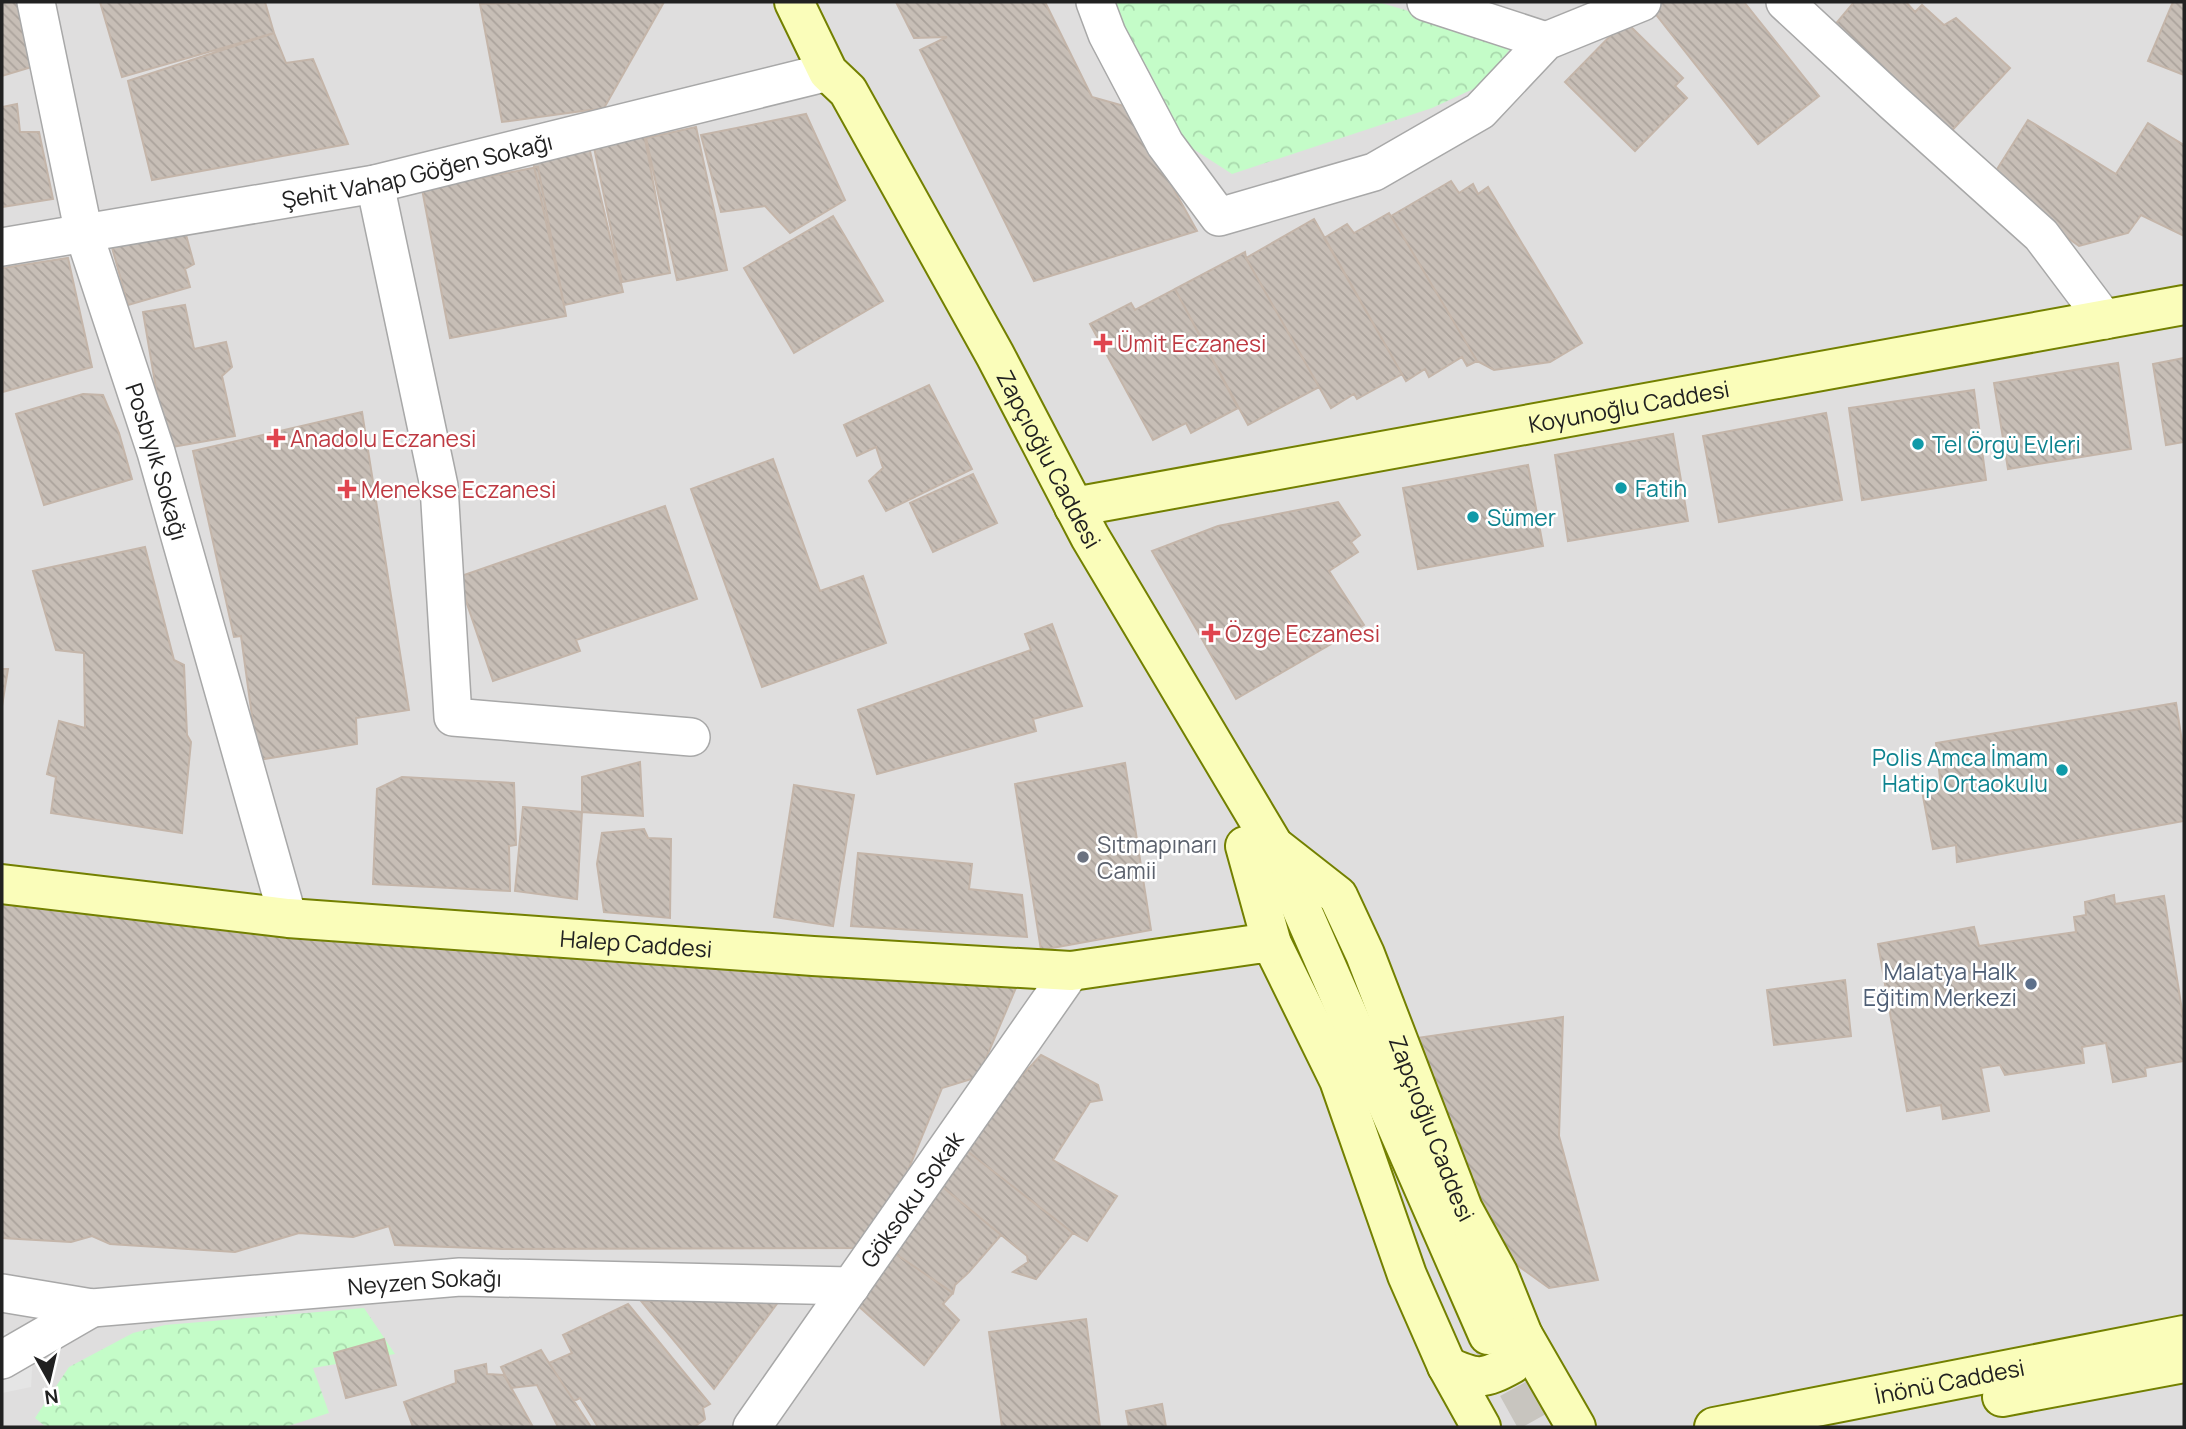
<svg xmlns="http://www.w3.org/2000/svg" width="2186" height="1429" viewBox="0 0 2186 1429" font-family="Manrope,sans-serif">
<defs>
<pattern id="park-crowns" width="20" height="18" patternUnits="userSpaceOnUse" patternTransform="scale(1.75)"><rect width="20" height="18" fill="#c4fcc8"/><path d="M2 6a3 3 0 1 1 6 0M12 15a3 3 0 1 1 6 0" fill="none" stroke="#a8d8ac"/></pattern>
<pattern id="building-back-hatch" width="6" height="6" patternUnits="userSpaceOnUse" patternTransform="scale(1.75)"><rect width="6" height="6" fill="#c7beb6"/><path d="M-1 5l2 2M0 0l6 6M5-1l2 2" fill="none" stroke="#aba39c"/></pattern>
</defs>
<rect width="100%" height="100%" fill="#f2eee7"/>
<path fill="#dfdede" d="M2 2H2184V1427H2Z"/>
<path fill="url(#park-crowns)" d="M1105 2H1378L1476 31 1510 49 1484 84 1432 108 1232 174 1181 141 1149 70Z
M364 1308 395 1354 313 1368 329 1413 285 1427H46L35 1418 69 1367 133 1333 165 1325Z"/>
<path fill="#e5e5e5" d="M2 1332 34 1339 31 1387 2 1393Z"/>
<path fill="url(#building-back-hatch)" stroke="#c4b5a9" stroke-width="2" d="M2 2H19L38 65 2 76Z
M100 2H265L274 33 122 77Z
M538 2H664L604 108 502 122 480 4Z
M896 2H1045L1092 97 1128 107 1197 231 1034 281 920 50 947 37 914 38Z
M1649 2H1744L1819 96 1758 144 1647 3Z
M1854 2H1906L1915 12 1922 5 1944 25 1956 18 2010 68 1943 140 1824 38Z
M2173 2H2184V75L2148 61Z
M1625 21 1683 78 1675 86 1687 98 1635 151 1565 82Z
M274 33 286 63 313 59 348 144 152 180 128 81Z
M17 104 20 132H39L53 199 2 207V107Z
M806 114 845 200 790 233 765 206 721 212 701 135Z
M2028 120 2116 174 2148 123 2184 145V236L2141 215 2128 233 2079 246 1989 182Z
M696 127 727 270 677 280 646 138Z
M643 128 670 273 622 282 592 138Z
M589 147 623 292 564 305 532 157Z
M538 167 566 316 450 338 422 189Z
M1451 181 1459 193 1473 184 1478 194 1488 187 1582 343 1550 362 1494 370 1477 361 1391 216Z
M1389 213 1477 361 1467 366 1462 357 1429 377 1425 369 1406 381 1324 238 1347 224 1354 233Z
M833 216 883 301 794 353 744 268Z
M1314 219 1402 374 1357 399 1354 394 1331 408 1246 258Z
M183 224 194 264 185 269 190 287 128 305 111 244Z
M1245 252 1246 258 1319 387 1248 425 1175 289Z
M68 258 92 367 3 392 2 268Z
M1175 289 1238 408 1191 433 1186 423 1153 440 1090 324 1131 303 1135 310Z
M185 305 194 349 226 342 232 367 222 376 235 436 166 448 143 312Z
M2184 358V442L2166 445 2153 364Z
M2118 363 2131 449 2008 469 1994 383Z
M929 385 972 469 886 511 869 481 883 468 876 447 857 456 844 425Z
M1974 390 1986 480 1862 500 1849 408Z
M83 394 103 395 119 433 132 479 44 505 16 414Z
M362 412 409 710 356 718 357 744 258 760 241 636 234 637 193 451Z
M1826 413 1842 500 1719 522 1703 436Z
M1673 434 1688 521 1568 541 1555 455Z
M773 459 820 591 863 576 886 643 762 687 691 489Z
M1528 465 1543 546 1418 569 1403 488Z
M973 474 997 523 933 552 910 503Z
M1338 502 1360 535 1351 542 1358 552 1329 571 1364 625 1236 699 1152 551 1218 526Z
M665 506 697 599 576 640 580 651 493 681 458 577Z
M145 547 174 660 184 665 187 735 191 742 182 833 51 813 56 777 47 774 59 721 85 728 84 653 56 650 33 571Z
M1052 624 1082 706 1033 719 1036 731 877 774 858 710 1031 650 1025 634Z
M2 669H8L2 706Z
M2176 703 2184 754V821L1957 862 1956 845 1933 849 1922 791 1941 787 1936 743Z
M640 762 643 816 582 812V777Z
M1125 763 1151 930 1041 950 1015 784Z
M402 777 514 783 516 845 509 846 510 891 373 884 377 789Z
M794 785 854 795 833 926 774 917Z
M523 807 582 812 577 899 515 891Z
M644 829 648 838 671 839 670 918 604 912 597 864 602 833Z
M858 853 972 864 969 889 1022 895 1027 937 851 926Z
M2114 895 2115 904 2164 896 2184 1023V1061L2145 1068 2146 1076 2113 1082 2106 1043 2082 1047 2084 1063 2005 1075 2000 1065 1981 1068 1989 1111 1943 1119 1941 1105 1907 1111 1878 944 1974 927 1979 946 2076 932 2074 917 2086 915 2085 902Z
M2 897 1021 976 978 1077 942 1088 876 1248 503 1249 395 1245 389 1226 353 1237 299 1233 235 1252 110 1244 92 1236 71 1242 2 1238Z
M1845 980 1851 1036 1774 1045 1767 990Z
M1563 1017 1559 1136 1598 1280 1549 1288 1503 1255 1410 1039Z
M1041 1055 1098 1085 1102 1100 1090 1102 1053 1160 1117 1196 1087 1241 1073 1233 958 1144Z
M958 1144 1073 1233 1036 1279 1013 1272 1028 1262 1027 1256 934 1180Z
M934 1180 1001 1235 969 1272 955 1285 953 1293 887 1248Z
M887 1248 953 1293 943 1304 959 1320 924 1365 855 1303Z
M782 1297 714 1389 641 1301Z
M628 1304 710 1404 703 1408 705 1419 694 1427H598L580 1398 574 1401 549 1363 572 1353 563 1335Z
M1086 1319 1100 1427H1002L989 1332Z
M384 1339 396 1385 346 1398 334 1353Z
M541 1350 549 1363 591 1427H558L537 1385 511 1388 501 1367Z
M486 1364 487 1374 504 1375 533 1427H413L404 1402 456 1383 455 1371Z
M1162 1404 1166 1427H1129L1126 1411Z"/>
<g fill="none" stroke-linecap="round" stroke-linejoin="round">
<path stroke="#c8c5bf" stroke-width="38" stroke-dasharray="38 19" stroke-linecap="butt" d="M1489 1337 1539 1427"/>
<g stroke="#a8a8a8" stroke-width="40">
<g id="street">
<path id="s1" d="M36 2 84 234 156 452 288 918"/>
<path d="M1095 2 1107 34 1165 144 1219 217 1374 172 1480 111 1546 41 1642 2"/>
<path d="M1426 2 1546 41"/>
<path d="M1785 2 1894 103 2041 235 2105 320"/>
<path d="M375 184 439 486 453 717 691 737"/>
<path id="s2" d="M2 247 375 184 828 72"/>
<path id="s3" d="M2 1293 92 1308 460 1277 851 1286"/>
<path d="M2 1360 92 1308"/>
<path id="s4" d="M752 1427 1071 971"/>
</g>
</g>
<g stroke="#738000" stroke-width="42">
<g id="secondary">
<path id="s5" d="M794 2 828 72 848 91 995 355 1090 537 1274 846 1488 1335"/>
<path id="s6" d="M1074 507 2184 305"/>
<path d="M1245 846 1272 944 1339 1080 1407 1275 1447 1366 1481 1427"/>
<path id="s7" d="M1278 849 1338 896 1365 954 1463 1209 1498 1273 1523 1335 1576 1427"/>
<path id="s8" d="M2 884 288 918 813 956 1071 971 1257 944H1272"/>
<path d="M1447 1366C1477 1380 1483 1380 1512 1364L1523 1335"/>
<path d="M2002 1397 2184 1363"/>
<path id="s9" d="M1714 1427 2184 1335"/>
</g>
</g>
<use href="#street" stroke="#fff" stroke-width="37"/>
<use href="#secondary" stroke="#fafdba" stroke-width="38"/>
</g>
<g fill="#e0444e" stroke="#fff" stroke-width="2.5">
<path d="M1099.5 332.5h7v7h7v7h-7v7h-7v-7h-7v-7h7z"/>
<path d="M272.5 427.5h7v7h7v7h-7v7h-7v-7h-7v-7h7z"/>
<path d="M343.5 478.5h7v7h7v7h-7v7h-7v-7h-7v-7h7z"/>
<path d="M1207.5 622.5h7v7h7v7h-7v7h-7v-7h-7v-7h7z"/>
</g>
<g fill="#0f9aa8" stroke="#fff" stroke-width="2.5">
<circle cx="1918" cy="444" r="7"/>
<circle cx="1621" cy="488" r="7"/>
<circle cx="1473" cy="517" r="7"/>
<circle cx="2062" cy="770" r="7"/>
</g>
<circle fill="#6b7280" stroke="#fff" stroke-width="2.5" cx="1083" cy="857" r="7"/>
<circle fill="#5c6f8a" stroke="#fff" stroke-width="2.5" cx="2031" cy="984" r="7"/>
<g text-anchor="middle" dominant-baseline="central" stroke-width="5" stroke-linejoin="round" paint-order="stroke">
<g font-size="23" fill="#212121" stroke="#fff">
<text stroke="none"><textPath href="#s2" startOffset="422">Şehit Vahap Göğen Sokağı</textPath></text>
<text stroke="none"><textPath href="#s6" startOffset="564">Koyunoğlu Caddesi</textPath></text>
<text stroke="none"><textPath href="#s5" startOffset="525">Zapçıoğlu Caddesi</textPath></text>
<text stroke="none"><textPath href="#s1" startOffset="476">Posbıyık Sokağı</textPath></text>
<text stroke="none"><textPath href="#s8" startOffset="637">Halep Caddesi</textPath></text>
<text stroke="none"><textPath href="#s7" startOffset="327">Zapçıoğlu Caddesi</textPath></text>
<text stroke="none"><textPath href="#s4" startOffset="278">Göksoku Sokak</textPath></text>
<text stroke="none"><textPath href="#s3" startOffset="425">Neyzen Sokağı</textPath></text>
<text stroke="none"><textPath href="#s9" startOffset="240">İnönü Caddesi</textPath></text>
</g>
<g font-size="23" fill="#be3a42" stroke="#fff" text-anchor="start">
<text x="1117" y="343">Ümit Eczanesi</text>
<text x="290" y="438">Anadolu Eczanesi</text>
<text x="361" y="489">Menekse Eczanesi</text>
<text x="1225" y="633">Özge Eczanesi</text>
</g>
<g font-size="23" fill="#0d838f" stroke="#fff" text-anchor="start">
<text x="1932" y="444">Tel Örgü Evleri</text>
<text x="1635" y="488">Fatih</text>
<text x="1487" y="517">Sümer</text>
<text x="2048" y="757" text-anchor="end">Polis Amca İmam<tspan x="2048" dy="26">Hatip Ortaokulu</tspan></text>
</g>
<g font-size="23" fill="#5b616d" stroke="#fff" text-anchor="start">
<text x="1097" y="844">Sıtmapınarı<tspan x="1097" dy="26">Camii</tspan></text>
</g>
<g font-size="23" fill="#4e5e75" stroke="#fff" text-anchor="end">
<text x="2017" y="971">Malatya Halk<tspan x="2017" dy="26">Eğitim Merkezi</tspan></text>
</g>
</g>
<rect width="2186" height="1429" fill="none" stroke="#212121" stroke-width="7"/>
<g transform="translate(49 1380) rotate(172)" stroke="#ffffff" stroke-width="5" paint-order="stroke">
<path d="M0-5L12 26L0 18L-12 26Z" fill="#212121"/>
<text y="-10" font-size="19" font-weight="bold" text-anchor="middle" fill="#212121">N</text>
</g>
</svg>
